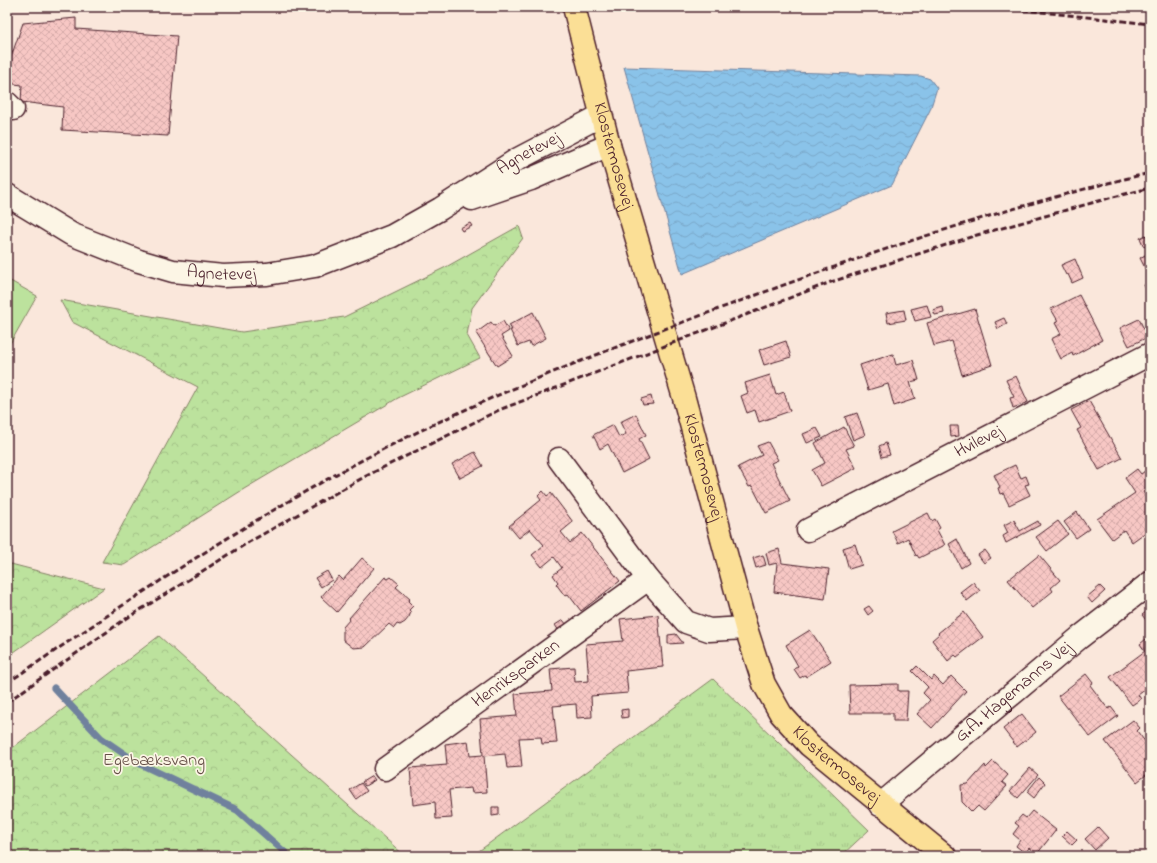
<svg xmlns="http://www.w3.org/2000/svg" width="1157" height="863" viewBox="0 0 1157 863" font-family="'Indie Flower',sans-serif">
<defs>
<pattern id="forest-crowns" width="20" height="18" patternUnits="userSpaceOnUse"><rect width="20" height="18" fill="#bce29d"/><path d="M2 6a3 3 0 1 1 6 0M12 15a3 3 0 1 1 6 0" fill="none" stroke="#a3c187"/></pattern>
<pattern id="park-tufts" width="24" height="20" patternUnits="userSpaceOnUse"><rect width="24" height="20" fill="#bce29d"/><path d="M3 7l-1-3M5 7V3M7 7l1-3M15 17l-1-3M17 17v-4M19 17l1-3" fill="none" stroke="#a3c187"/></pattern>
<pattern id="water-waves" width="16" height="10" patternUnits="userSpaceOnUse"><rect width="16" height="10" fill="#8ac3e9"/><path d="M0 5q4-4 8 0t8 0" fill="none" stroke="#79a7c8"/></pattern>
<pattern id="building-cross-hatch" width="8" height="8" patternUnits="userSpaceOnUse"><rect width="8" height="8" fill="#f7c7c4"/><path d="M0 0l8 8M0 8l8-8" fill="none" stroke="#d5aaa9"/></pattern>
</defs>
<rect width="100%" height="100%" fill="#fae7db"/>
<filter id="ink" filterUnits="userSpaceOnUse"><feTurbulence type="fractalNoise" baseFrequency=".025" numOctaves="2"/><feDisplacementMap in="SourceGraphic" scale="8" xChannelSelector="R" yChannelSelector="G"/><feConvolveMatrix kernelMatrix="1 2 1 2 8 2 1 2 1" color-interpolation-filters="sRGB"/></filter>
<g filter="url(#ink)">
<path fill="url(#forest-crowns)" stroke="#838064" d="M519 226 523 238 472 308 467 335 480 358 398 398 244 489 124 565 102 562 198 387 72 322 60 300 242 332 344 317 446 267Z
M7 563 104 588 7 657Z
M159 636 405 856H7V752Z"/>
<path fill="url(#park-tufts)" stroke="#838064" d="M713 679 869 830 841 856H472Z"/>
<path fill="#bce29d" stroke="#838064" d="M7 279 37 296 7 349Z"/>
<path fill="url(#water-waves)" stroke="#70819d" d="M624 67 921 76 930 79 937 88 930 110 892 185 682 274Z"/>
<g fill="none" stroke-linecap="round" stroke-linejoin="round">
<path stroke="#70819d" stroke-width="7" d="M54 688 101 738 136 762 237 810 289 856"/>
</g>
<path fill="url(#building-cross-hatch)" stroke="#4a1f2b" d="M76 18V29L177 36 168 136 62 130 63 107 21 102 22 85 7 83V68L23 23Z
M470 223 472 226 462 231 460 228Z
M1146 235 1150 243 1144 247 1140 238Z
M1150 252V278L1140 258Z
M1075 259 1083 278 1072 283 1068 274 1066 275 1061 265Z
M1150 281V297L1144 285Z
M1079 295 1102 340 1073 356 1072 353 1061 359 1051 339 1061 334 1055 323 1058 321 1051 309Z
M927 305 931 317 915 321 911 309Z
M943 307 944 313 935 315 933 310Z
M975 309 992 365 962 375 952 341 934 346 927 323Z
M904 310 906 320 888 323 886 313Z
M533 312 546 338 531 346 529 342 518 346 510 330H512L509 325Z
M1004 318 1007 324 998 329 995 322Z
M1139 319 1148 337 1129 346 1120 328Z
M503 321 509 331 501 336 513 356 497 366 476 333 491 322 494 326Z
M786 341 791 357 764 365 759 350Z
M893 354 896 365 913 360 919 380 910 382 915 399 894 406 888 384 868 390 860 365Z
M770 375 776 395 784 392 790 411 759 422 755 410 747 413 741 396 748 393 745 383Z
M1016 376 1028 402 1013 408 1010 398 1014 397 1006 380Z
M651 396 653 404 643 405 641 399Z
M1089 401 1122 458 1099 470 1077 430 1081 428 1071 410Z
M857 413 865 435 853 440 845 417Z
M636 414 646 435 639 439 649 459 622 473 608 444 600 449 593 435 613 425 619 437 626 434 620 422Z
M950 426H958L959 436 951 437Z
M844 427 854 446 846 449 856 468 821 486 812 470 825 463 815 443Z
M817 428 822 437 807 443 803 434Z
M768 442 778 460 771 463 790 501 766 513 752 486 749 487 738 467 762 455 757 446Z
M886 443 890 455 882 457 879 446Z
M475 452 483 466 460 478 452 464Z
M1015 465 1021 478 1026 476 1029 484 1025 485 1030 495 1009 505 1003 493 1000 494 998 488 1000 487 994 475Z
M1150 467V487L1143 492 1150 502V529L1132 542 1124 530 1112 539 1097 519 1135 493 1125 478 1137 469 1141 474Z
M543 491 547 496 551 493 573 522 561 532 570 543 582 533 620 581 581 611 568 594 565 596 556 584 558 582 553 575 562 568 554 557 542 567 532 555 544 545 530 529 519 538 509 526 541 500 538 496Z
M1077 512 1089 529 1076 538 1064 522Z
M928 513 932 521 935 519 940 528 937 530 945 545 919 558 917 555 916 556 908 538 898 543 892 531Z
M1014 520 1020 531 1038 521 1040 525 1006 543 1003 536 1008 533 1004 525Z
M1058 521 1068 534 1047 551 1036 537Z
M957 539 969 563 961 568 949 544Z
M855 544 862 565 849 569 843 548Z
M779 549 782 563 829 569 825 599 774 592 777 563 769 565 766 553Z
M985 550 991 558 984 563 978 555Z
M763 555 766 565 756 568 753 558Z
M1039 555 1060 580 1051 588 1053 591 1032 608 1008 580Z
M362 558 374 568 337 612 321 597 339 576 343 580Z
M327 571 332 580 321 587 315 578Z
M385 577 388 579 391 577 399 584 396 587 410 599 408 601 413 606 409 610 411 612 409 617 405 622 400 625 397 624 394 628 389 624 365 647 353 648 343 640V627L350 619 349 618Z
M973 582 980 591 967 601 960 592Z
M1100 586 1105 591 1092 603 1087 597Z
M869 606 873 611 868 615 864 609Z
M1150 609V625L1142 615Z
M964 612 983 637 957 657 955 655 948 661 932 640 939 634 938 633Z
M658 615 663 667 626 671 628 693 591 696 592 717 577 718 576 704 553 706 557 743 542 744 541 737 519 738 522 767 507 768 505 754 484 756 487 792 472 793 471 788 449 790 452 818 436 819 435 802 413 805 410 768 447 765 445 744 468 741 470 756 483 755 480 719 517 716 515 694 552 691 550 669 574 667 575 682 589 681 586 644 623 641 620 619Z
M563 620 567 625 559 631 555 625Z
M810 630 831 661 806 677 805 675 800 678 794 669 798 666 786 645Z
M676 634 683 643 668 644V635Z
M1146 639 1150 644V686L1138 695 1141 699 1132 705 1110 677 1145 651 1140 644Z
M917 666 931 680 934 676 943 685 951 676 966 691 932 728 917 714 930 700 923 693 928 687 912 671Z
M1086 674 1093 683 1090 685 1108 709 1111 707 1118 716 1090 737 1058 696Z
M898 684V691H908L906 721H893V713H850L849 685Z
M628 709V717L622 718 621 710Z
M1022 714 1036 732 1017 747 1003 729Z
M1133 720 1140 728 1137 731 1150 748V772L1137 782 1105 741Z
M993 761 1008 775 1002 782 1007 786 984 811 978 806 972 812 962 802 961 785 968 784 985 765 986 768Z
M1030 768 1038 775 1018 798 1010 791Z
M372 776 375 780 365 786 362 782Z
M1039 777 1045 783 1034 798 1027 792Z
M361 783 367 791 356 799 350 790Z
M492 807H499V815L492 816Z
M1032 811 1056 830 1037 854 1029 848 1025 853 1016 846 1020 840 1013 834 1019 826 1015 823 1022 815 1026 818Z
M1098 827 1108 838 1095 850 1085 839Z
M1067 831 1077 840 1072 845 1062 836Z"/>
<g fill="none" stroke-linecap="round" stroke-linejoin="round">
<g stroke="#4a1f2b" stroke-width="25">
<g id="minor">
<path d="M7 103 13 109"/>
<path id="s1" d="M7 195 71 234 139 261 173 271 223 276 267 274 315 266 392 236 440 209 518 159 600 116"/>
<path d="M472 199 531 179 609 145"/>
<path d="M559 459 648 579 686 622 709 630 746 628"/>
<path id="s2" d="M808 530 1150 354"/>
<path id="s3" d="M385 769 648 579"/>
<path id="s4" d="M880 805 1079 638 1150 583"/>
</g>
</g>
<g stroke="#4a1f2b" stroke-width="25">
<g id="major">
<path id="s5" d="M574 7 609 145 684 398 746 628 764 684 781 714 809 745 945 856"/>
</g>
</g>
<use href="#minor" stroke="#fcf5e5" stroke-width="22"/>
<use href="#major" stroke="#fbdf96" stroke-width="22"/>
<path stroke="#4a1f2b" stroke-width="3" stroke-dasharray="6 3" stroke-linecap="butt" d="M996 7 1150 24
M7 683C120 607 234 529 355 464 470 402 593 355 716 310 858 257 1002 207 1150 173
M7 702 124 620 249 542 366 476 499 410 831 282 977 235 1113 197 1150 188"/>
</g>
</g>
<g text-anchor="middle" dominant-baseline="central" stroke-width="3.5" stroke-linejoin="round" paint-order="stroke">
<g font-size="18" fill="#4a1f2b" stroke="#fcf5e5">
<text stroke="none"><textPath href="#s1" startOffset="569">Agnetevej</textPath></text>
<text stroke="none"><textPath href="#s5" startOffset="154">Klostermosevej</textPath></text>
<text stroke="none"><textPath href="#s1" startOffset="232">Agnetevej</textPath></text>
<text stroke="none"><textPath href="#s2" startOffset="192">Hvilevej</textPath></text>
<text stroke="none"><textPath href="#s5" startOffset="478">Klostermosevej</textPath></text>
<text stroke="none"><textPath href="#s3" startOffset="162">Henriksparken</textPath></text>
<text stroke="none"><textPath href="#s4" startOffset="175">G.A. Hagemanns Vej</textPath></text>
<text stroke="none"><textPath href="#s5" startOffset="813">Klostermosevej</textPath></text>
</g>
<g font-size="18" fill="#665048" stroke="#fcf5e5">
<text x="154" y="761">Egebæksvang</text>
</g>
</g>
<rect width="1157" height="863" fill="none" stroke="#fcf5e5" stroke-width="24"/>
<rect x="12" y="12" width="1133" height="839" fill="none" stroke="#4a1f2b" stroke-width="1.5" filter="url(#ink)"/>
</svg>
